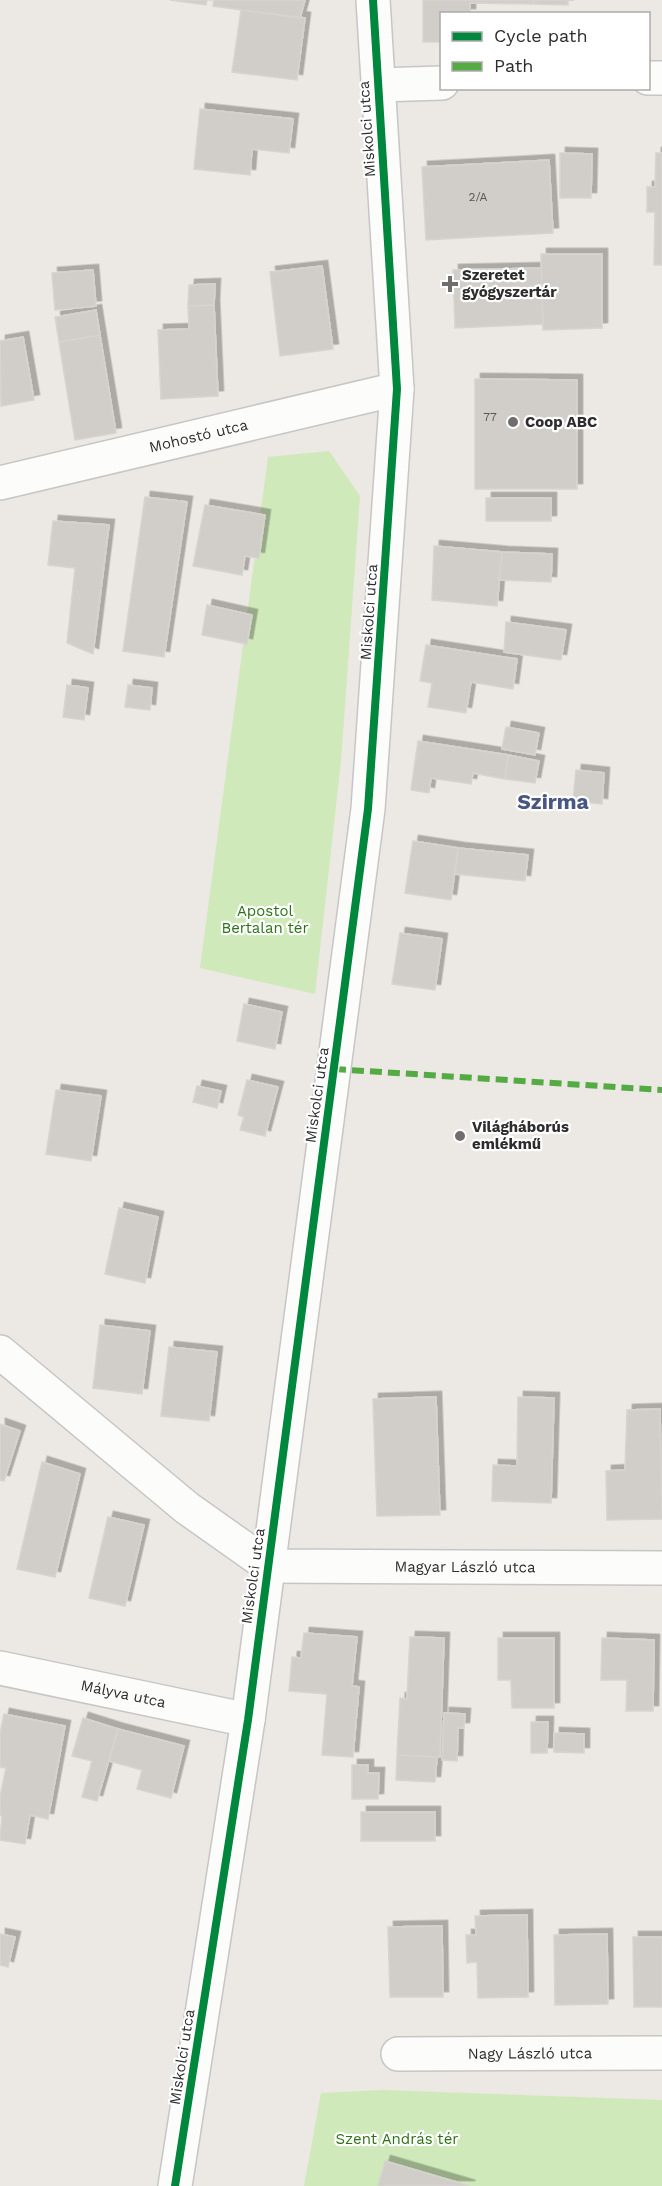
<svg xmlns="http://www.w3.org/2000/svg" width="662" height="2186" viewBox="0 0 662 2186" font-family="'Work Sans',sans-serif">
<defs>
<filter id="shadow"><feDropShadow dx="5.5" dy="-5.5" stdDeviation="0" flood-color="#0004"/></filter>
</defs>
<rect width="100%" height="100%" fill="#ece8e3"/>
<path fill="#cfe9ba" d="M329 451 360 496 341 761 315 994 200 968 268 457Z
M383 2090 662 2100V2186H304L321 2093Z"/>
<path fill="#d1ceca" stroke="#d7d4cf" stroke-width="1.5" filter="url(#shadow)" d="M170 0H207L206 5Z
M214 0H305L300 18 213 6Z
M423 0H534V4L470 3V14H442V42H423Z
M534 0H568V5L534 4Z
M241 10 305 18 297 80 232 72Z
M200 109 293 119 289 153 252 149 250 175 194 169Z
M560 153 592 154 591 198H560Z
M656 153H662V265H654L655 212H647V187H655Z
M549 160 553 233 426 240 422 167Z
M541 254H602V328L543 330Z
M322 266 333 349 280 356 270 272Z
M541 268 543 324 455 328 453 270Z
M93 270 96 306 55 310 52 273Z
M215 284 214 305 188 306 189 285Z
M214 305 218 396 161 399 158 330 189 329 188 306Z
M96 310 100 335 59 342 55 317Z
M100 335 116 433 75 440 59 342Z
M23 337 34 400 1 406 0 341Z
M475 379 577 380V489H475Z
M145 497 187 502 164 657 123 651Z
M486 498H551V521H486Z
M205 505 265 515 259 558 245 556 242 575 193 566Z
M53 521 109 525 93 654 67 643 75 568 48 565Z
M434 546 502 552 497 606 432 600Z
M502 552 552 554 551 582 499 580Z
M207 605 252 615 247 644 202 635Z
M506 622 566 630 561 660 504 652Z
M426 645 517 659 513 689 471 682 466 713 428 707 432 683 420 681Z
M67 685 88 688 84 720 63 717Z
M128 685 152 688 150 710 125 707Z
M506 727 539 733 535 755 502 749Z
M418 741 508 755 505 779 473 773 471 784 431 778 429 793 411 790Z
M508 755 539 761 535 783 505 779Z
M576 770 604 773 602 804 573 801Z
M413 841 458 848 451 900 405 893Z
M458 848 528 855 525 881 455 874Z
M400 933 442 939 435 990 392 984Z
M244 1004 282 1012 275 1049 237 1041Z
M247 1080 278 1087 265 1136 240 1130 244 1117 238 1115Z
M197 1086 221 1091 217 1108 193 1102Z
M56 1090 101 1096 91 1161 46 1154Z
M119 1208 158 1217 145 1283 105 1274Z
M100 1325 150 1331 142 1394 93 1388Z
M169 1347 217 1352 209 1421 161 1416Z
M436 1397 440 1515 377 1516 373 1399Z
M518 1397 554 1398 551 1503 492 1501 493 1465 517 1466Z
M660 1409 662 1519 607 1520 606 1471 625 1470 627 1410Z
M0 1424 20 1431 4 1481 0 1480Z
M42 1462 80 1474 55 1577 17 1569Z
M108 1517 144 1525 125 1606 89 1598Z
M304 1633 357 1637 352 1686 359 1687 353 1757 322 1755 327 1694 289 1691 292 1657 301 1658Z
M410 1637 444 1638 440 1757 397 1755 400 1698 407 1699Z
M498 1638H554V1708H512L511 1680H498Z
M602 1638 654 1640 653 1711H626L627 1680H601Z
M444 1713 465 1714 464 1728H458L457 1761 442 1760Z
M4 1714 65 1726 48 1819 30 1815 25 1844 0 1840 2 1816 0 1815V1797L6 1768 0 1767V1734Z
M83 1718 118 1729 97 1801 82 1797 92 1761 72 1756Z
M531 1722H548L547 1753H531Z
M118 1729 184 1746 171 1798 137 1789 142 1770 109 1761Z
M554 1733 584 1734V1753L554 1752Z
M397 1755 437 1757 435 1782 396 1780Z
M352 1765H368V1773H379L378 1799H352Z
M361 1812H435V1841H361Z
M527 1915 528 1997 478 1998 477 1962 467 1963 466 1935H476L475 1916Z
M442 1926 443 1997H390L388 1927Z
M0 1934 15 1937 8 1967 0 1965Z
M607 1934 608 2004 555 2005 554 1935Z
M633 1937H662V2007H634Z
M385 2161 470 2186H378Z"/>
<g fill="none" stroke-linecap="round" stroke-linejoin="round">
<g stroke="#c7c6c6" stroke-width="36">
<g id="minor">
<path d="M648 78H662"/>
<path d="M378 85 442 83"/>
<path id="s1" d="M0 483 397 389"/>
<path id="s2" d="M0 1352 187 1508 269 1566 662 1568"/>
<path id="s3" d="M0 1668 248 1720"/>
<path id="s4" d="M398 2054 662 2053"/>
</g>
</g>
<g stroke="#c7c6c6" stroke-width="36">
<path id="secondary" d="M175 2186 248 1720 368 809 397 389 373 0"/>
</g>
<use href="#minor" stroke="#fcfcfb" stroke-width="33"/>
<use href="#secondary" stroke="#fcfcfb" stroke-width="33"/>
<path stroke="#54ab44" stroke-width="6" stroke-dasharray="12 6" stroke-linecap="butt" d="M334 1069 662 1090"/>
<g stroke="#fff" stroke-width="11">
<path id="cycleway" d="M175 2186 248 1720 368 809 397 389 373 0"/>
</g>
<use href="#cycleway" stroke="#00873e" stroke-width="8"/>
</g>
<g fill="#706e6d" stroke="#fff" stroke-width="2">
<path d="M447 275h6v6h6v6h-6v6h-6v-6h-6v-6h6z"/>
<circle cx="513" cy="422" r="6"/>
<circle cx="460" cy="1136" r="6"/>
</g>
<g text-anchor="middle" dominant-baseline="central" stroke-width="4.5" stroke-linejoin="round" paint-order="stroke">
<g font-size="12" fill="#585756">
<text x="478" y="197">2/A</text>
<text x="490" y="417">77</text>
</g>
<g font-size="15" fill="#2d2d2d" stroke="#fff">
<text transform="translate(367 129) rotate(-94)">Miskolci utca</text>
<text stroke="none"><textPath href="#s1" startOffset="204">Mohostó utca</textPath></text>
<text transform="translate(369 612) rotate(-86)">Miskolci utca</text>
<text transform="translate(317 1095) rotate(-82)">Miskolci utca</text>
<text stroke="none"><textPath href="#s2" startOffset="540">Magyar László utca</textPath></text>
<text transform="translate(253 1576) rotate(-82)">Miskolci utca</text>
<text stroke="none"><textPath href="#s3" startOffset="126">Mályva utca</textPath></text>
<text stroke="none"><textPath href="#s4" startOffset="132">Nagy László utca</textPath></text>
<text transform="translate(182 2057) rotate(-81)">Miskolci utca</text>
</g>
<g font-size="15" font-weight="bold" fill="#2d2d2d" stroke="#fff" text-anchor="start">
<text x="462" y="275">Szeretet<tspan x="462" dy="17">gyógyszertár</tspan></text>
<text x="525" y="422">Coop ABC</text>
<text x="472" y="1127">Világháborús<tspan x="472" dy="17">emlékmű</tspan></text>
</g>
<g font-size="15" fill="#2d7315" stroke="#fff">
<text x="265" y="911">Apostol<tspan x="265" dy="17">Bertalan tér</tspan></text>
<text x="397" y="2139">Szent András tér</text>
</g>
<g font-size="21" font-weight="bold" fill="#495683" stroke="#fff">
<text x="553" y="801">Szirma</text>
</g>
</g>
<rect x="440" y="12" width="210" height="78" fill="#ffffff" stroke="#ababab" stroke-width="1.5"/>
<rect x="452" y="32" width="30" height="9" fill="#00873e" stroke="#ababab" stroke-width="1.5"/>
<text x="494" y="42" font-size="18" fill="#2d2d2d">Cycle path</text>
<rect x="452" y="62" width="30" height="9" fill="#54ab44" stroke="#ababab" stroke-width="1.5"/>
<text x="494" y="72" font-size="18" fill="#2d2d2d">Path</text>
</svg>
